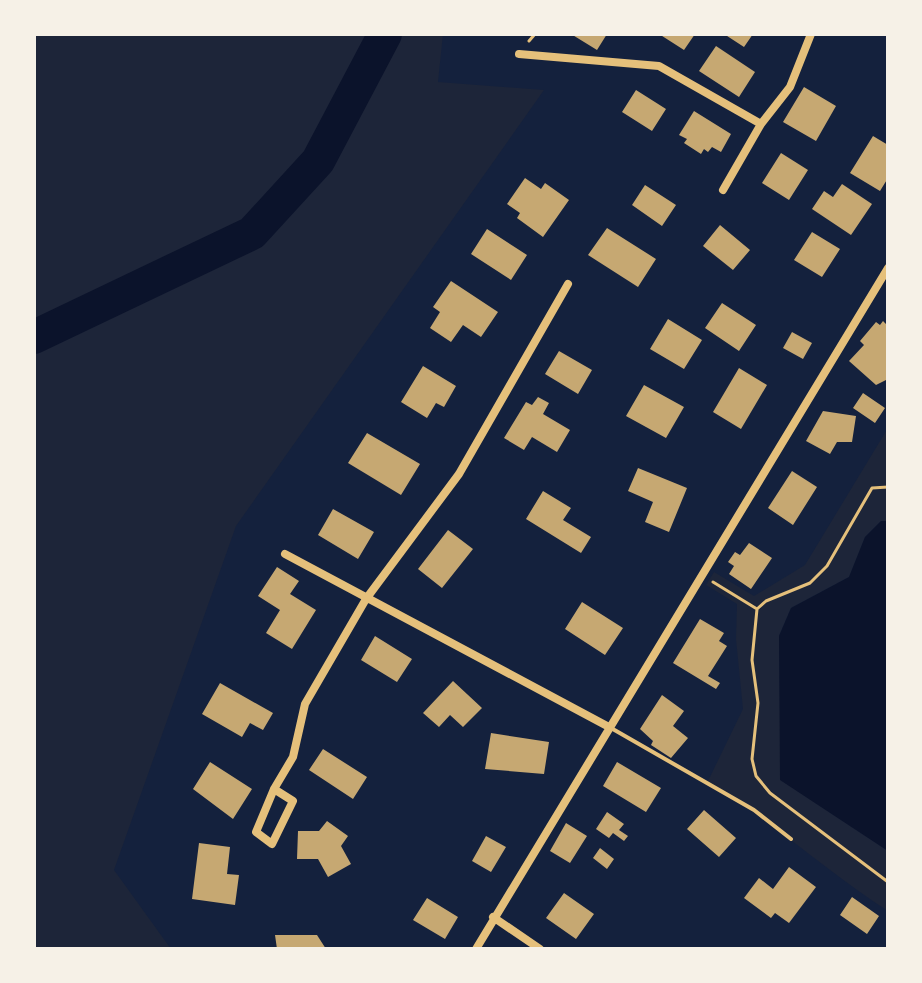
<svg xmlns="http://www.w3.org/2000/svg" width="922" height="983" viewBox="0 0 922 983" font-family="'PT Sans',sans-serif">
<rect width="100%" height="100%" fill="#14213d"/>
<path fill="#1d2539" d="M34 34H443L438 82 544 90 236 526 114 870 171 949H34Z
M888 428V521H881L865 537 849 577 791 608 779 636 781 780 888 851V911C826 871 772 820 707 783L743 709 736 639 737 604 706 585 714 572 754 596 805 565Z"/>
<path fill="#0b132b" d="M881 521H888V851L780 780 779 636 791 608 849 577 865 537Z"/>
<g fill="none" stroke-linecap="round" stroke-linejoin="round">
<path stroke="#0b132b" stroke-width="34" d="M34 337 252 233 318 161 385 34"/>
</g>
<path fill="#c6a872" d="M571 34H607L597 50Z
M659 34H695L684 50Z
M724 34H753L744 47Z
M716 46 755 72 739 97 699 71Z
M804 87 836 106 816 141 783 122Z
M636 90 666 109 652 131 622 112Z
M694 111 731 134 721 152 712 147 708 152 704 149 701 154 684 143 687 139 679 135Z
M873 136 888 145V178L880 191 850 173Z
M781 153 808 170 789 200 762 183Z
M525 178 541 189 545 183 569 200 543 237 517 218 520 213 507 204Z
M842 184 872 204 851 235 812 209 824 191 833 197Z
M645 185 676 205 662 226 632 205Z
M720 225 750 250 733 270 703 246Z
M607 228 656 259 638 287 588 255Z
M487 229 527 255 511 280 471 254Z
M812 232 840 249 822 277 794 260Z
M451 281 498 312 481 337 463 325 451 342 430 328 440 312 433 307Z
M722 303 756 325 739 351 705 328Z
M668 319 702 340 684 369 650 349Z
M883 321 888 326V379L876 385 849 361 864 345 860 341 876 322 880 325Z
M792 332 812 343 803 359 783 348Z
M559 351 592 370 578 394 545 374Z
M423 366 456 386 444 407 436 403 427 418 401 402Z
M739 368 767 385 741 429 713 412Z
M644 385 684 407 666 438 626 416Z
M863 393 885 408 875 423 853 408Z
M538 397 549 403 543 414 570 430 557 452 532 437 524 450 504 438 526 402 532 405Z
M823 411 856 416 852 442H837L830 454 806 441Z
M367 433 420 464 401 495 348 463Z
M638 468 687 488 669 532 645 522 653 502 628 491Z
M792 471 817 487 793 525 768 508Z
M543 491 571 508 563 520 591 537 581 553 526 519Z
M333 509 374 532 358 559 318 535Z
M448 530 473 549 442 588 418 569Z
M749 543 772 558 751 589 729 574 734 566 728 562 735 552 740 555Z
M277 567 299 581 290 594 316 610 292 649 266 633 280 610 258 596Z
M582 602 623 628 605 655 565 629Z
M700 619 724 633 719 641 727 646 708 676 720 683 716 689 673 663Z
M375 636 412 659 397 682 361 660Z
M453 681 482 708 463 727 450 715 439 727 423 713Z
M220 683 273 713 263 730 250 723 242 737 202 714Z
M662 695 684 711 673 726 688 738 671 758 651 745 653 741 640 729Z
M491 733 549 742 544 774 485 769Z
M323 749 367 777 353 799 309 770Z
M210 762 252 789 233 819 193 789Z
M617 762 661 788 646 812 603 786Z
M704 810 736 838 719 857 687 829Z
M607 812 624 824 619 830 628 836 624 841 613 833 609 838 596 829Z
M327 821 348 836 341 846 351 864 328 877 318 859H297L298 831H319Z
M566 823 587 836 570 863 550 851Z
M486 836 506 847 491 872 472 861Z
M199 843 230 847 227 874 239 875 235 905 192 899Z
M600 848 614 859 607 869 593 858Z
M789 867 816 887 789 923 775 913 771 918 744 898 759 878 773 889Z
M564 893 594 914 576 939 546 918Z
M852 897 879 916 867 934 840 915Z
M427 898 458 917 445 939 413 920Z
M275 935H317L326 949H277Z"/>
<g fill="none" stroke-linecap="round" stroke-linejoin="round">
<path stroke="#e5c07b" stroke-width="3" d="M529 41 535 34
M888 487 872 488 827 566 810 583 766 601 757 609 752 660 758 703 752 759 756 776 770 793 888 882
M713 582 757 609"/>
<path stroke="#e5c07b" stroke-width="4" d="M611 728 754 810 791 839"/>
<path stroke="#e5c07b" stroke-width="8" d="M519 54 659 66 761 124
M723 190 761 124 790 87 811 34
M285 554 609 727
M274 789 293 801 272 844 256 832 274 789 293 757 305 704 366 599 459 474 568 284
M493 917 540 949
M476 949 888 268"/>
</g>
<rect width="922" height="983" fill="none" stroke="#f6f1e7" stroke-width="72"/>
</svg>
